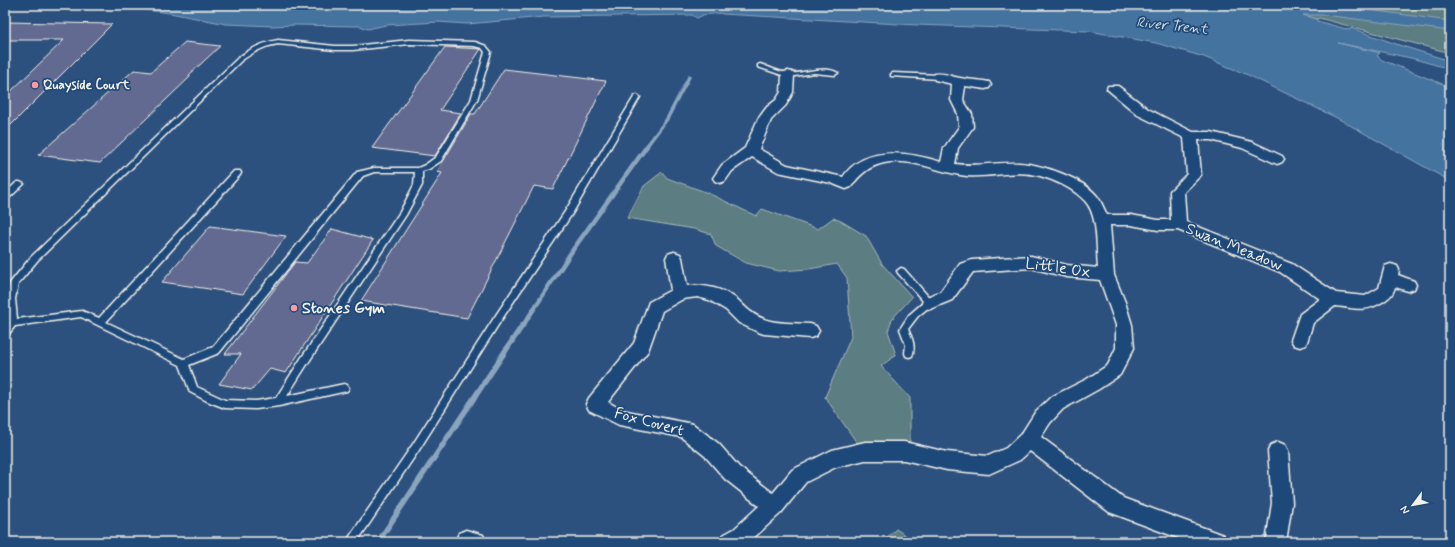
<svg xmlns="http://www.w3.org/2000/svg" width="1455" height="547" viewBox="0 0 1455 547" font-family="Mynerve,sans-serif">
<rect width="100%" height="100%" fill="#2d517f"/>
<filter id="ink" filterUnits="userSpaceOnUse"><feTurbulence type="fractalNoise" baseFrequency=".025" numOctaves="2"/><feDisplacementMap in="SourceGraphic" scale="8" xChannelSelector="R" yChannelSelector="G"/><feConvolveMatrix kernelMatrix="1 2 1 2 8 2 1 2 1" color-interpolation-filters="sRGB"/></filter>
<g filter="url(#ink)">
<path fill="#5b7d82" stroke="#a8b7b5" d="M1286 5H1450V53L1319 18 1317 19 1303 15Z
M662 172 667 178 708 193 756 216 762 209 818 229 833 218 841 221 866 236 882 264 912 297 892 319 888 331 896 355 881 366 910 398V442L857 443 825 397 851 337 847 278 837 264 809 269 779 271 746 263 716 246 711 234 694 229 627 218 644 186Z
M896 529 915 542H882Z"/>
<path fill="#4473a0" stroke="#8aa5bd" d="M106 5H1333L1450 21V31L1324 15H1303L1317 19V21L1350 30 1351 28 1399 45 1450 61V69L1411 58 1338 43 1380 53 1377 56 1382 60 1450 87V181L1337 118 1248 75 1204 57 1156 43 1089 31 917 25 722 14V13L703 15 697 18 692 15 544 17 467 24 438 22 386 25 368 29 360 26 294 25 272 26 226 24 170 13Z"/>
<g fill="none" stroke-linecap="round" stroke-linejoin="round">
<path stroke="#8aa5bd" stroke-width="3.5" d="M646 147 667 119 689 77"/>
<path stroke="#8aa5bd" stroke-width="4.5" d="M522 327 572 251 647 146"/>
<path stroke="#8aa5bd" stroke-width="5.5" d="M378 542 522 326"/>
</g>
<path fill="#636b91" stroke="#f4f1e8" d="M5 22 112 24 5 131V97L64 40H5Z
M185 42 220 46 188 76H191L100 163 38 155 134 70 151 72Z
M445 47 481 49 440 110 461 113 435 156 372 148Z
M504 69 606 81 553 189 534 186 467 318 361 301 442 173 437 172 471 114H475Z
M210 226 286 236 243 294 162 282Z
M332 229 373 240 286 373 270 369 252 390 219 384 241 354H225L295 262 307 263Z"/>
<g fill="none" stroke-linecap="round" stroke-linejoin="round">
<g stroke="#f4f1e8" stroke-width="3">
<path id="lane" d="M1432 5H1450V9L1435 7Z
M278 40 335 46H353L409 40 475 42 486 46 491 52 477 100 441 161 429 169 422 171V185L406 215 308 363 287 396 344 384 347 385 349 388 347 391 279 406 256 409 225 408 207 401 190 392 180 365 81 317 15 326 8 335 5 336V327L9 322 7 299 10 283 31 257 238 58C251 48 262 43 278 40ZM278 44 335 50H353L409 44 474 46 482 48 485 52 471 100 436 157 425 165 418 168H374L357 172 213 347 184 359 106 322 240 175 241 173 240 171H234L99 318 82 311 17 319 15 299 18 284 37 261 242 60C254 52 264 46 278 44ZM374 172H415L414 185 400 212 302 357 276 398 256 401 225 400 197 387 189 365 219 353 363 176Z
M760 64C769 67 778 72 788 73 801 75 825 64 838 73L835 75 814 73 788 77 758 67V65Z
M893 73 939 75 942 77 939 79 891 76V74Z
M637 95 640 97 572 214 500 322 419 450 357 542H346L413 444 494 318 566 210 634 97Z
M17 182H20L24 184 8 199 5 200V193Z
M901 268 904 269 934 303 918 316 908 329C912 338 916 346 912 356L909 357 906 356 905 353 906 345 900 329 909 315 924 302 898 273 897 271Z"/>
</g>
<g stroke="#f4f1e8" stroke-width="3">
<path id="street" d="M788 71 792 72 794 75 793 92 786 105 771 120 759 149 787 165 843 177C865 144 909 152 941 162L944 148 959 127 958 114 951 100 952 84 935 80 933 77 935 74C943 72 952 77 960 78 970 80 980 80 989 82L991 85 989 88 985 89 965 86 963 100 972 114 973 127 958 148 955 164C976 167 997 162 1019 163 1041 164 1083 178 1097 196 1101 201 1104 209 1107 215H1131L1158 220H1171L1170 191 1187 174 1184 138 1138 115 1107 89 1108 86H1118L1148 109 1193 132H1211L1252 142 1282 156 1284 159 1282 162 1277 164 1242 148 1211 140H1198L1201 175 1184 192 1186 222 1292 264 1336 293 1365 296 1379 288 1385 266 1391 264 1397 266 1399 270 1398 275 1414 281 1416 285 1414 289 1408 291 1395 287C1393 294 1390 297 1384 301 1365 313 1356 308 1335 306L1313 323 1306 345 1300 347 1294 345 1291 340 1300 314 1320 299 1280 272 1178 230H1158L1131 225H1110L1114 275 1125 302 1132 325 1134 348 1120 375 1099 389 1063 409 1050 423 1041 437 1123 498 1223 535 1226 542H1189L1109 512 1030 451 1020 460 989 474 947 470 904 460H865L836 467 806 482 781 513 749 542H720L723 535 734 529 759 506 725 479 705 456 681 437 619 425 589 410 586 404 589 398 634 343 649 302 671 290 666 258 668 254 674 252 680 254 682 258 687 286C705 284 725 289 739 301 747 309 753 315 764 319 775 324 797 323 810 324L816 326 819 331 816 336 810 338 764 334 758 332 739 323 726 310 709 300 697 297 683 299 662 311 648 351 608 402 622 410 693 424 719 444 739 467 773 493 792 470 832 450 865 442H904L947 452 988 456 1006 448 1022 433 1036 411 1051 397 1087 379 1108 365 1116 348V325L1100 280 1067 277 1031 268 973 272 952 300 930 309 924 308 922 303 924 298 940 292 960 264 972 260 1031 256 1067 265 1098 268C1096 249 1099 216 1085 201 1074 189 1055 180 1040 176 1016 169 991 178 967 176 940 173 912 157 884 163 869 166 859 175 851 187L846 189 831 183 778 172 752 157 732 171 725 181 720 183 715 181 713 178 722 165 745 148 758 119 767 107 776 100 781 92 782 75 784 72Z
M1278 442 1285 445 1288 451 1292 503 1286 542H1266L1272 503 1268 451 1271 445Z
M466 530 483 535 486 542H457L456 540 459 533Z"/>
</g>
<use href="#lane" fill="#1f4a7a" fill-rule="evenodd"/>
<use href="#street" fill="#1f4a7a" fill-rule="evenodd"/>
</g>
</g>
<g fill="#ff9aa2" stroke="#1f4a7a" stroke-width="1.5">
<circle cx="35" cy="85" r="4"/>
<circle cx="294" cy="308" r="4"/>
</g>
<g text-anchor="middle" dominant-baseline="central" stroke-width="3.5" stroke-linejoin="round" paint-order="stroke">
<g font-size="13" font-weight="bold" fill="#f4f1e8" stroke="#1f4a7a" text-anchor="start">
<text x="43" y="85">Quayside Court</text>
</g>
<g font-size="14" font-style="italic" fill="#dadedd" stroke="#1f4a7a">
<text transform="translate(1172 26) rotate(6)">River Trent</text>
</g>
<g font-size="16" fill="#f4f1e8" stroke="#1f4a7a">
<text transform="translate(1234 247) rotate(22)">Swan Meadow</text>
<text transform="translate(1058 268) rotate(8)">Little Ox</text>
<text transform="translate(649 422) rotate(15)">Fox Covert</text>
</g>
<g font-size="16" font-weight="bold" fill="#f4f1e8" stroke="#1f4a7a" text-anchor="start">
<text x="302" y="308">Stones Gym</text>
</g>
</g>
<rect width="1455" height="547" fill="none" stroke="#1f4a7a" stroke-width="20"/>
<rect x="10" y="10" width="1435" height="527" fill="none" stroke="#f4f1e8" stroke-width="1.5" filter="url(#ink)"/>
<g transform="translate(1413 505) rotate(238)" stroke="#1f4a7a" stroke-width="3" paint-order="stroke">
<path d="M0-3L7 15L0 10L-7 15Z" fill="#f4f1e8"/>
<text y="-6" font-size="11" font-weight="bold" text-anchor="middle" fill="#f4f1e8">N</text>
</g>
</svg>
